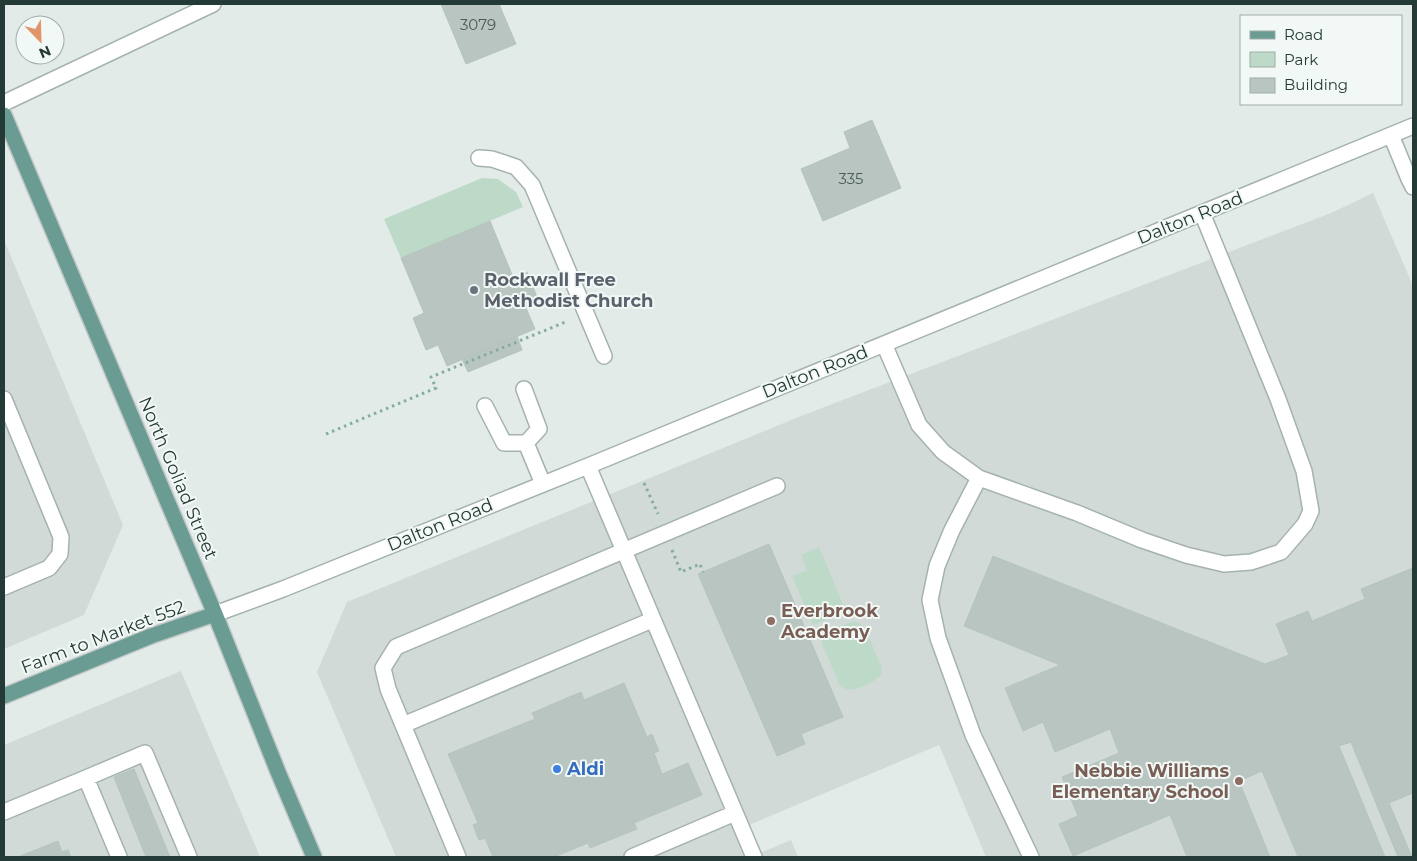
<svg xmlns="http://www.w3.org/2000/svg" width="1417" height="861" viewBox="0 0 1417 861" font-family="Montserrat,sans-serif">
<rect width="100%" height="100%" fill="#e2ebe8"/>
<path fill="#d1dad7" d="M1373 193 1413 286V857H986L939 745 742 828 753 856 791 840 798 857H396L317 672 347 602 801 416 1331 213Z
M4 240 123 525 84 615 4 649Z
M181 671 260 857H4V745Z"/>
<path fill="#bddac8" d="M482 178 498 179 516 192 523 207 401 258 384 219Z
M819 547 846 611 813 625 792 576 807 570 801 555Z
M854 621 864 626 882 668 881 675C872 684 851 695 840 686L822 644C822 629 842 626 854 621Z"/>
<path fill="#b8c5c1" stroke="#b5c4bf" d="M441 4H499L516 44 466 64Z
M872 120 901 188 823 221 801 169 850 148 844 132Z
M490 221 513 277 527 272 539 302 526 308 535 329 447 366 438 345 426 350 413 318 424 313 401 258Z
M517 336 522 350 468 372 462 359Z
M769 544 843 717 801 734 805 744 777 756 698 574Z
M993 556 1265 664 1289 655 1276 624 1308 611 1312 621 1365 599 1361 589 1413 568V793L1389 803 1412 857H1398L1351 742 1339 746 1385 857H1298L1262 771 1239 781 1270 857H1187L1170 815 1073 856 1059 824 1078 816 1062 777 1119 753 1110 729 1055 752 1043 722 1023 731 1005 688 1060 665 964 626Z
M624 683 647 737 652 734 659 751 654 753 662 774 688 763 702 795 634 823 637 829 590 848 588 843 554 857H493L485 838 479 840 473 825 478 823 448 754 535 719 532 713 581 692 584 700Z
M134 769 170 857H146L114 777Z
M58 841 62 852 68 850 71 857H18Z"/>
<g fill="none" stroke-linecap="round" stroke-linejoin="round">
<g stroke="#a5b2af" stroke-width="18">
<path id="minor" d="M4 103 213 4
M1391 135 1409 179 1413 187
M479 158 492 159 516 167 532 185 604 356
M884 344 919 425 943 452 979 478 1077 513 1142 540 1186 555 1224 564 1251 562 1281 552 1305 524 1311 511 1304 471 1278 399 1202 213
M4 399 61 537 60 554 49 568 4 587
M485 406 504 443H526L539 429 524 389
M526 443 543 484
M588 466 754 857
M979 478 952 530 937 566 930 600 938 638 973 735 1031 857
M215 614 283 589 588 466 1413 126
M403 725 652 620
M86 778 145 753 189 857
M4 812 86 778 119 857
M458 857 388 689 383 668 396 647 777 486
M632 857 735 813"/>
</g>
<g stroke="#c2c8c7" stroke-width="18">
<path id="major" d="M4 115 215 614 278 772 314 857
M4 696 151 636 215 614"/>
</g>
<path stroke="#86aba3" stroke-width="3" stroke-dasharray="2.5 4" stroke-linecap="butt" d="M326 434 436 388 431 377 568 321
M644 483 658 514
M672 550 681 572 700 564 703 572"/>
<use href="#minor" stroke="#fff" stroke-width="15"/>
<use href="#major" stroke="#6b9c94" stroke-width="15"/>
</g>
<circle fill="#6b7280" stroke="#f2f8f6" stroke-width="2" cx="474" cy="290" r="5"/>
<g fill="#8d6e63" stroke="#f2f8f6" stroke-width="2">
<circle cx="771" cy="621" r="5"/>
<circle cx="1239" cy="781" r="5"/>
</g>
<circle fill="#3f7fe0" stroke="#f2f8f6" stroke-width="2" cx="557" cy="769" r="5"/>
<g text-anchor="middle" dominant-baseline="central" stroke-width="4" stroke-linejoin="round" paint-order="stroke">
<g font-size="15" fill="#495d59">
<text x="478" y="24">3079</text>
<text x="851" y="178">335</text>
</g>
<g font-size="18" fill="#243a36" stroke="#f2f8f6">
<text transform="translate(1190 218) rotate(-22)">Dalton Road</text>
<text transform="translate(815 372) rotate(-22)">Dalton Road</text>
<text transform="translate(178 478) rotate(67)">North Goliad Street</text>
<text transform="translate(440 525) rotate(-22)">Dalton Road</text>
<text transform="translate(103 637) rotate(-21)">Farm to Market 552</text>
</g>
<g font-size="18" font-weight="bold" fill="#5b616d" stroke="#f2f8f6" text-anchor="start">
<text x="484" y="280">Rockwall Free<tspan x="484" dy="21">Methodist Church</tspan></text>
</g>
<g font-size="18" font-weight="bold" fill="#785e54" stroke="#f2f8f6" text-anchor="start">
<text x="781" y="611">Everbrook<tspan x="781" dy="21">Academy</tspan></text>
<text x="1229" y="771" text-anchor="end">Nebbie Williams<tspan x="1229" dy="21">Elementary School</tspan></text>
</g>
<g font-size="18" font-weight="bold" fill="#366cbe" stroke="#f2f8f6" text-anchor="start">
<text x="567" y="769">Aldi</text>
</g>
</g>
<rect width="1417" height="861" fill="none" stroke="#243a36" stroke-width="10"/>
<rect x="1240" y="15" width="162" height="90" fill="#f2f8f6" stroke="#a0aca9"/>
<rect x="1250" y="31" width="25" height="8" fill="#6b9c94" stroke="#a0aca9"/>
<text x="1284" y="40" font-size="15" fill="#243a36">Road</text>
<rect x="1250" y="52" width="25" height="15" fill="#bddac8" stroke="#a0aca9"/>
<text x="1284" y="65" font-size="15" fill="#243a36">Park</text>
<rect x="1250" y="78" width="25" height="15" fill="#b8c5c1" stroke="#a0aca9"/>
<text x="1284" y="90" font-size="15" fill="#243a36">Building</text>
<g transform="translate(40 40) rotate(157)"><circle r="24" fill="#f2f8f6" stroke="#a0aca9"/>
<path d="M0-4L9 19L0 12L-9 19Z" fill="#e39368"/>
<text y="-8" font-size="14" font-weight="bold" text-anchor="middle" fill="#243a36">N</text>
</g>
</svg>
